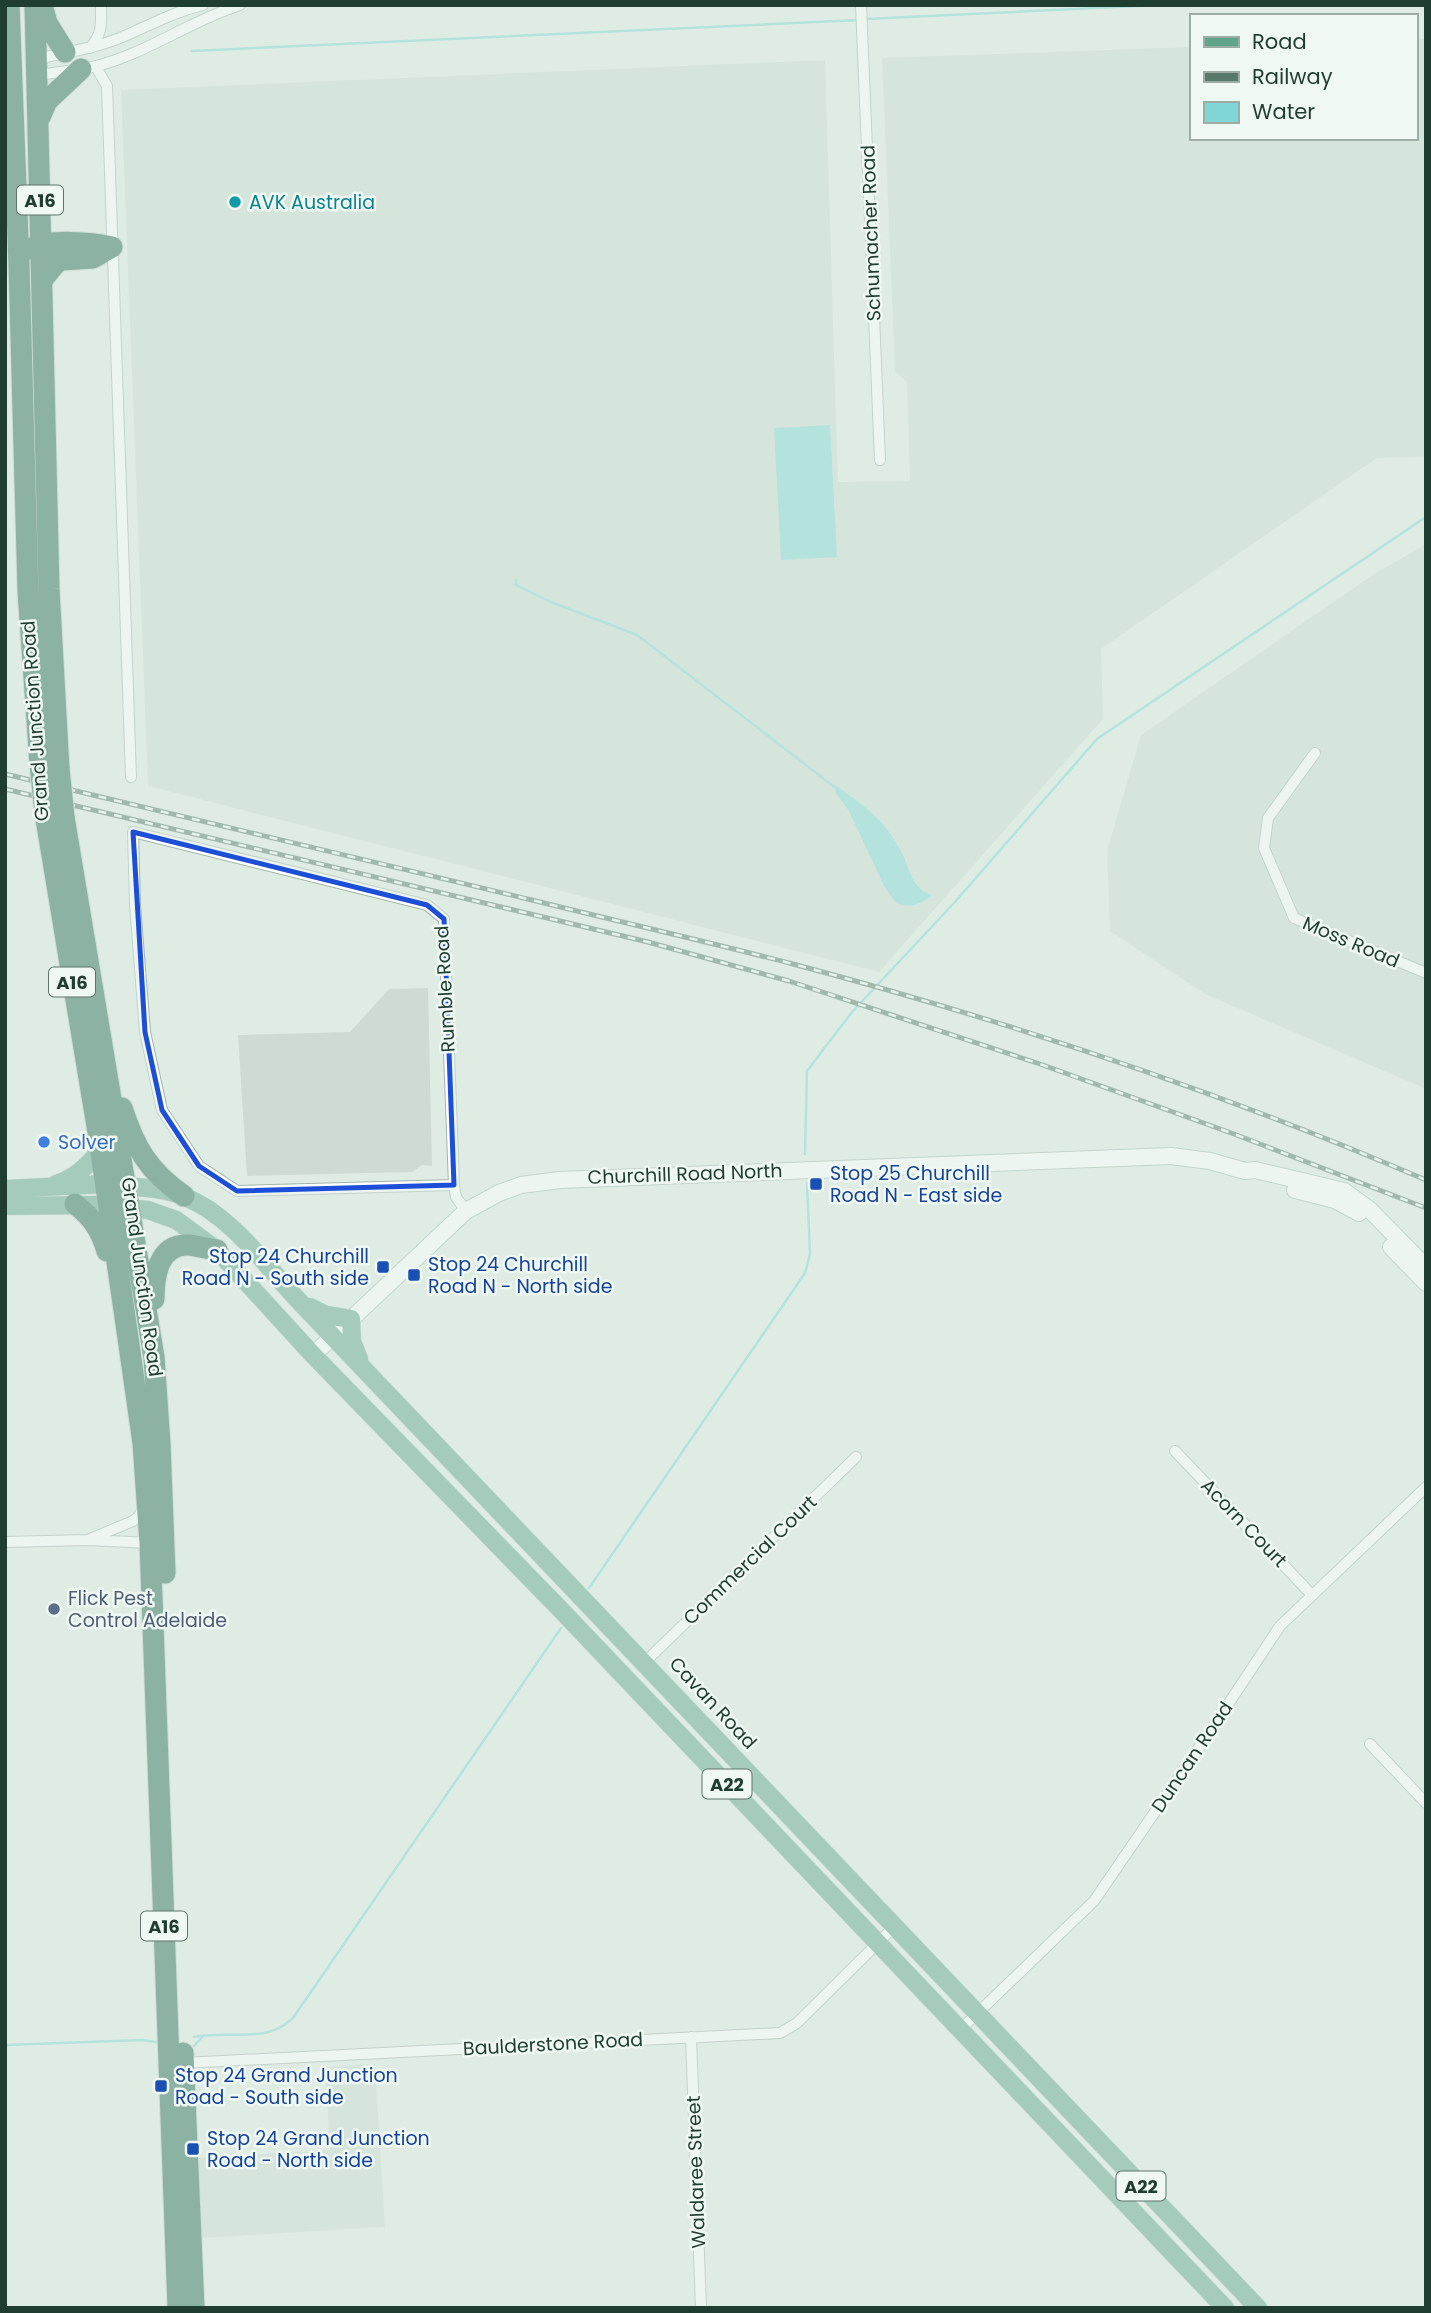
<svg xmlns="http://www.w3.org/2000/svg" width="1431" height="2313" viewBox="0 0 1431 2313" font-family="Poppins,sans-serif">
<rect width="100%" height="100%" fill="#dfece4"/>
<path fill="#cddbd3" d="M1415 39H1426V457L1377 458 1101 649 1103 719 879 972 148 786 121 90 825 60 838 482 910 481 907 382 895 371 882 58 1191 47V138H1415Z
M1426 544V1089L1205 994 1110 931 1107 851 1141 735 1374 574Z
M428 988 432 1166 422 1165 412 1172 247 1176 238 1035 350 1032 389 989Z
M375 2064 385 2227 201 2238 196 2158 330 2150 325 2067Z"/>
<path fill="#82d5d6" d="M830 425 837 557 781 560 774 428Z
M838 787C867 808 885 820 902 853 910 869 912 890 932 895 920 904 911 909 896 903L884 886 849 811 835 792Z"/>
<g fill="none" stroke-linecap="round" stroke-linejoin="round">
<path stroke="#82d5d6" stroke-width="2.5" d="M866 19 1160 5
M192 51 859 20
M516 580V585L551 602 637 635 837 789
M805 1154 807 1071 852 1012 954 903 1097 739 1426 517
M589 1588 805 1273 810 1254 807 1183
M194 2037C219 2031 257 2040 279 2028 284 2026 289 2021 293 2018L561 1628
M5 2045 143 2040 156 2042
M194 2046 204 2035"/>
<g stroke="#a2b4aa" stroke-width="12">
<path id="street" d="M861 5 880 460
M90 48C103 33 101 24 101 5
M37 59C67 52 98 48 127 35 152 24 176 11 203 5
M92 67C145 55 189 21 240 5
M96 67 107 86 131 777
M37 75 76 70
M1315 753 1268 818 1264 848 1294 918 1426 973
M454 1185 237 1191 199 1166 162 1110 145 1032 135 905 133 832 427 905 444 919 454 1185 456 1197 466 1211
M1175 1451 1312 1595
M90 1539 133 1521 139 1516 144 1507
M5 1542 88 1540 151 1543
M644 1663 856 1457
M1370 1744 1426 1803
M961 2029 1094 1901 1207 1736 1280 1626 1426 1487
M691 2037 701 2308
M183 2063 780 2033 797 2023 895 1926"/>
</g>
<g stroke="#9fbbad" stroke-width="18">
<path id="secondary" d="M1295 1190 1335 1200 1359 1213
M1391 1247 1426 1283
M313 1355 466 1211 499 1193 521 1185 560 1180 1171 1156 1210 1161 1245 1171 1255 1170 1344 1191 1370 1210 1426 1267"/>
</g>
<g stroke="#c0c9c5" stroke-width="19">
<path id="primary" d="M56 1184C75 1178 89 1165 100 1150
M126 1186C146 1188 167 1189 185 1197 231 1215 265 1265 298 1300L1258 2308
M5 1189 105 1184
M5 1206 96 1205 148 1210 176 1220 217 1250 313 1355 560 1609 1225 2308
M310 1307 326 1315 351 1319 352 1341 359 1359"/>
</g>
<g stroke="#c0c9c5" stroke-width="23">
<path id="highway" d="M9 5 19 265 28 591 40 764
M35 5 49 589 59 769
M42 5 47 23 65 52
M40 117 47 101 81 69
M30 249C49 239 90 242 112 247
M42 280 56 263 62 260 93 258 112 247
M45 813 98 1132 125 1317 143 1443 150 1543 178 2308
M64 817 154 1357 160 1444 165 1573
M122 1108C135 1148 149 1172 184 1196
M75 1204C92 1217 101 1230 107 1251
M154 1299C154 1277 158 1243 189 1245 198 1246 208 1249 217 1250
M183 2053 194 2308"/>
</g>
<use href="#street" stroke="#fff" stroke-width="10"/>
<use href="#secondary" stroke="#fff" stroke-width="16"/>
<use href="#primary" stroke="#60a589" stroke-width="18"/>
<use href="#highway" stroke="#286b54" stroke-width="21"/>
<g stroke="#59796b" stroke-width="5">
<path id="rail" d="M5 774C184 817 362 859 540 902 625 923 709 942 793 964 1008 1021 1221 1092 1426 1180
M5 789 648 942 789 981 1040 1064 1234 1134 1426 1208"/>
</g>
<use href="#rail" stroke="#eff8f2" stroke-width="2.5" stroke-dasharray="8" stroke-linecap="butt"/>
<g stroke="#c0c9c5" stroke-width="23" stroke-linecap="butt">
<path id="highway-bridge" d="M40 764 45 813
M59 769 64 817"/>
</g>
<use href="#highway-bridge" stroke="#286b54" stroke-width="21"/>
</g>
<path d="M0 0H1431V2313H0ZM133 832 427 905 444 919 454 1185 237 1191 199 1166 162 1110 145 1032Z" fill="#dfece4" fill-opacity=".55" fill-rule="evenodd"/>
<path fill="none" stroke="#1d4ed8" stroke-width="5" stroke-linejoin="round" d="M133 832 427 905 444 919 454 1185 237 1191 199 1166 162 1110 145 1032Z"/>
<circle fill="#0f9aa8" stroke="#eff8f2" stroke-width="2.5" cx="235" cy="202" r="7"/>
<circle fill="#3f7fe0" stroke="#eff8f2" stroke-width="2.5" cx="44" cy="1142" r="7"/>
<g fill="#1a4fb4" stroke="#eff8f2" stroke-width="2.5">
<rect x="809" y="1177" width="14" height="14" rx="3.5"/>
<rect x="376" y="1260" width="14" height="14" rx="3.5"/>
<rect x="407" y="1268" width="14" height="14" rx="3.5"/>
<rect x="154" y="2079" width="14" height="14" rx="3.5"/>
<rect x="186" y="2142" width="14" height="14" rx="3.5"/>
</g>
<circle fill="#5c6f8a" stroke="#eff8f2" stroke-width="2.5" cx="54" cy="1609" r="7"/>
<g text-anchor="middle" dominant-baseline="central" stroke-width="5" stroke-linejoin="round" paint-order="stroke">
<g fill="#eff8f2" stroke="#5d756a" stroke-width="2">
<rect x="17" y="185.5" width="46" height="29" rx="5"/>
<rect x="49" y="967.5" width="46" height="29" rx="5"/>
<rect x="702.5" y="1769.5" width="49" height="29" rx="5"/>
<rect x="141" y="1911.5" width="46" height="29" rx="5"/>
<rect x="1116.5" y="2171.5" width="49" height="29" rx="5"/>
</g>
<g font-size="18" font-weight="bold" fill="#1f3d30">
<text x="40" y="200">A16</text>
<text x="72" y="982">A16</text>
<text x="727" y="1784">A22</text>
<text x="164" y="1926">A16</text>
<text x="1141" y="2186">A22</text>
</g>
<g font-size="19" fill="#0d838f" stroke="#eff8f2" text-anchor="start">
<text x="249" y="202">AVK Australia</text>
</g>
<g font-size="19" fill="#1f3d30" stroke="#eff8f2">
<text transform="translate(871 233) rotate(-92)">Schumacher Road</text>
<text transform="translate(35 721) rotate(-94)">Grand Junction Road</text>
<text transform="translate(1351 942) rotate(23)">Moss Road</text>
<text transform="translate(445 989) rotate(-93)">Rumble Road</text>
<text transform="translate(685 1174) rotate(-2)">Churchill Road North</text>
<text transform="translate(142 1277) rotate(82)">Grand Junction Road</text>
<text transform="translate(1244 1523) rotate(46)">Acorn Court</text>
<text transform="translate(750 1560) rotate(-44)">Commercial Court</text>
<text transform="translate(713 1703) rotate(47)">Cavan Road</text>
<text transform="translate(1192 1757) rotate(-56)">Duncan Road</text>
<text transform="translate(553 2044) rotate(-3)">Baulderstone Road</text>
<text transform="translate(696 2172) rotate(-92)">Waldaree Street</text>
</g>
<g font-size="19" fill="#366cbe" stroke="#eff8f2" text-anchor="start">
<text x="58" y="1142">Solver</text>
</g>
<g font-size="19" fill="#164399" stroke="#eff8f2" text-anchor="start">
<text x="830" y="1173">Stop 25 Churchill<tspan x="830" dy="22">Road N - East side</tspan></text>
<text x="369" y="1256" text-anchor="end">Stop 24 Churchill<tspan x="369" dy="22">Road N - South side</tspan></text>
<text x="428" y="1264">Stop 24 Churchill<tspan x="428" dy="22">Road N - North side</tspan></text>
<text x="175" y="2075">Stop 24 Grand Junction<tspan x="175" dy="22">Road - South side</tspan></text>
<text x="207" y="2138">Stop 24 Grand Junction<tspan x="207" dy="22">Road - North side</tspan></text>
</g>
<g font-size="19" fill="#4e5e75" stroke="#eff8f2" text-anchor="start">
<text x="68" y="1598">Flick Pest<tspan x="68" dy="22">Control Adelaide</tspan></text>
</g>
</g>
<rect width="1431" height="2313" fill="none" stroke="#1f3d30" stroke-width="14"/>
<rect x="1190" y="14" width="228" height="126" fill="#eff8f2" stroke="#9cada4" stroke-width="2"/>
<rect x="1204" y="37" width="35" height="10" fill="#60a589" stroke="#9cada4" stroke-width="2"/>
<text x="1252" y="49" font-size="21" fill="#1f3d30">Road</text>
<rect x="1204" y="72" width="35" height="10" fill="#59796b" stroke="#9cada4" stroke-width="2"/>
<text x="1252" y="84" font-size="21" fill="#1f3d30">Railway</text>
<rect x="1204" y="102" width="35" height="21" fill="#82d5d6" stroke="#9cada4" stroke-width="2"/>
<text x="1252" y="119" font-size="21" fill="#1f3d30">Water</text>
</svg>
